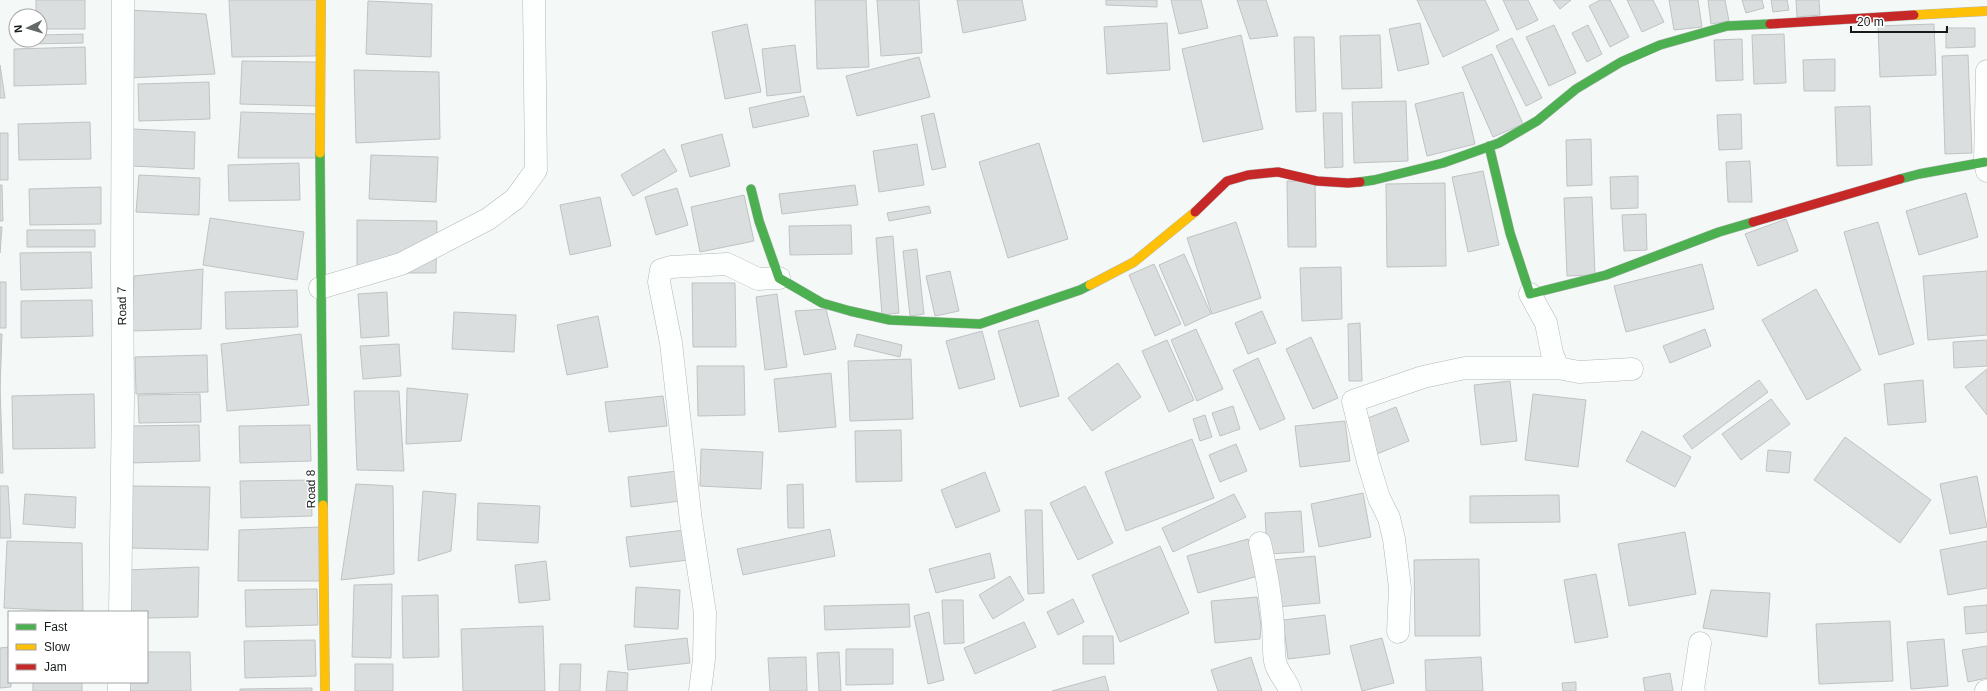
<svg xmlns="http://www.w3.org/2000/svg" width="1987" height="691" viewBox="0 0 1987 691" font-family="Helvetica,sans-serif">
<rect width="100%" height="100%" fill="#f4f9f8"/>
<path fill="#dadede" stroke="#bfc3c3" d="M36 0H85V29H40V16H36Z
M229 0H317L316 56 232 57Z
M815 0H866L869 67 817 69Z
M877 0H919L922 53 881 56Z
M957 0H1022L1026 20 963 33Z
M1106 0H1157V7L1106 5Z
M1171 0H1201L1208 28 1179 34Z
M1237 0H1266L1278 36 1250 39Z
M1417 0H1485L1499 30 1443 57Z
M1503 0H1528L1538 20 1517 30Z
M1553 0H1571L1560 9Z
M1600 0H1610L1629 37 1610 47 1589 6Z
M1627 0H1653L1664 22 1642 32Z
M1669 0H1698L1702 27 1674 30Z
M1708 0H1725L1729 21 1711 24Z
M1742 0H1762L1764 8 1746 13Z
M1771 0H1787L1789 10 1773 12Z
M1796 0H1819L1820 15 1797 17Z
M368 1 432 4 431 57 366 54Z
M128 10 206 14 215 74 127 78Z
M1167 23 1170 70 1107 74 1104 27Z
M1420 23 1429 64 1398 71 1389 29Z
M747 24 761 92 725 99 712 32Z
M1934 24 1936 75 1880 77 1878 26Z
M1554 25 1576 73 1549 86 1526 37Z
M1588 25 1602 54 1587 62 1572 33Z
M1946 28H1975V47L1946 48Z
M83 34V43L28 44V40H40V35Z
M1784 34 1786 83 1754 84 1752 35Z
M1241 35 1263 129 1203 142 1182 49Z
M1380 35 1382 88 1342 89 1340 36Z
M1294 37H1314L1316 111 1296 112Z
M1512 38 1542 98 1526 106 1496 46Z
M1742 39 1743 80 1716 81 1714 40Z
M795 45 801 92 767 96 762 49Z
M85 47 86 84 14 86V49Z
M1492 54 1523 124 1493 137 1462 67Z
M1968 55 1972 153 1945 154 1942 56Z
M919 57 930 97 857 116 846 76Z
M1835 59V91H1804L1803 60Z
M242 61 317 62 316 106 240 104Z
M0 65 5 98H0Z
M354 70 439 72 440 139 356 143Z
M209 82 210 119 139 121 138 84Z
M1463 92 1475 144 1427 156 1415 104Z
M804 96 809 116 753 128 749 108Z
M1406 101 1408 161 1354 163 1352 102Z
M1870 106 1872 165 1837 166 1835 107Z
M241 112 318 114V158H238Z
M934 113 946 167 932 170 921 116Z
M1323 113H1342L1343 167 1325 168Z
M1741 114 1742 149 1719 150 1717 115Z
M90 122 91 159 19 160 18 124Z
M133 129 195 132 194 169 132 166Z
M0 133H8V180H0Z
M722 134 730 166 690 177 681 145Z
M1591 139 1592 185 1567 186 1566 140Z
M1039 143 1068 239 1008 258 979 162Z
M917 144 924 185 879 192 873 151Z
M664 149 677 171 633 196 621 175Z
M371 155 438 157 436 202 369 199Z
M1750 161 1752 202H1728L1726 162Z
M299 163 300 200 229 201 228 165Z
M1483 171 1499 245 1468 252 1452 177Z
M139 175 200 178 199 215 136 212Z
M1638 176V208L1611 209 1610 177Z
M1287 181H1315L1316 247H1288Z
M1445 183 1446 266 1387 267 1386 184Z
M0 185H2L3 221H0Z
M855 185 858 205 782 214 779 194Z
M101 187V224L30 225 29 189Z
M677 188 688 225 656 235 645 197Z
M1966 193 1978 237 1919 255 1906 211Z
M744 195 754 241 700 252 691 207Z
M600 197 611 246 570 255 560 205Z
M1592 197 1595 275 1567 276 1564 198Z
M929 206 931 213 889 221 887 213Z
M1646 214 1647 250 1624 251 1622 215Z
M210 218 304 232 297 280 203 265Z
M1786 219 1798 251 1758 266 1745 234Z
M357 220 437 221 436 273H357Z
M1236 222 1261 298 1212 314 1187 238Z
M1878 222 1914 344 1879 355 1844 232Z
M851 225 852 254 790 255 789 226Z
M0 227H2L0 253Z
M27 230H95V247H27Z
M893 236 899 313 882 315 876 238Z
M917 249 924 314 910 316 903 251Z
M91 252 92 288 21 290 20 253Z
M1184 254 1211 314 1185 326 1159 265Z
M1154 264 1181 324 1155 336 1129 275Z
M1702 264 1714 309 1626 332 1614 286Z
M1341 267 1342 319 1302 321 1300 268Z
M203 269 201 329 132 331 134 276Z
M950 271 959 311 935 316 926 276Z
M1987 271V335L1928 340 1923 276Z
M0 282H6V328H0Z
M692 283H735L736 347H693Z
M1816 289 1861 370 1807 400 1762 320Z
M297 290 298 327 226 329 225 292Z
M387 292 389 336 361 338 358 294Z
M777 294 787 367 765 370 756 297Z
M92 300 93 336 21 338V301Z
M826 309 836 349 804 355 795 311Z
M1262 311 1276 343 1248 354 1235 323Z
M454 312 516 315 514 352 452 349Z
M598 316 608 367 567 375 557 325Z
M1038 320 1059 396 1020 407 998 331Z
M1360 323 1362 381H1349L1348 324Z
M1196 329 1223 389 1197 401 1171 340Z
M1705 329 1711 346 1670 363 1663 346Z
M982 331 995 379 959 389 946 341Z
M0 334H2L0 388Z
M301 334 309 405 227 411 221 344Z
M857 334 902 345 900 357 854 346Z
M1311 337 1338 398 1313 409 1286 349Z
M1167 340 1194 400 1169 412 1142 351Z
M1987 340V366L1954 368 1953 342Z
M399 344 401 376 363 379 360 346Z
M207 355 208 392 136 394 135 357Z
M1258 358 1285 419 1260 430 1233 370Z
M911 359 913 419 850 421 848 361Z
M1118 363 1141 397 1092 431 1068 398Z
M697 366H744L745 415 698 416Z
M1987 369V415L1965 387Z
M831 373 836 427 779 432 774 379Z
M1759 380 1768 392 1692 449 1683 436Z
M1923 380 1926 422 1888 425 1884 384Z
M1510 381 1517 441 1481 445 1474 385Z
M0 388 3 473H0Z
M407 388 468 394 461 441 406 444Z
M354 391H399L404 471 357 470Z
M94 394 95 448 13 449 12 396Z
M200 394 201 422 139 423 138 395Z
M1533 394 1586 400 1578 467 1525 460Z
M663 396 667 426 609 432 605 402Z
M1771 399 1790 424 1741 460 1722 434Z
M1233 406 1240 429 1220 436 1212 413Z
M1396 407 1409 441 1377 454 1363 420Z
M1205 415 1212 437 1200 441 1193 419Z
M1345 421 1350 461 1300 467 1295 426Z
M199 425 200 461 129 463 128 426Z
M310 425 311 461 240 463 239 426Z
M901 430 902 481 856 482 855 431Z
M1642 431 1691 457 1675 487 1626 461Z
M1845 437 1931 500 1900 543 1814 480Z
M1192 439 1214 498 1126 531 1105 472Z
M1236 444 1247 471 1220 482 1209 455Z
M701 449 763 452 761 489 700 486Z
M1768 450 1791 452 1789 473 1766 471Z
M685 470 689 500 631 507 628 477Z
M985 472 1000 511 956 528 941 490Z
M1977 476 1987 527 1950 534 1940 484Z
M311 480 312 516 241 518 240 481Z
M356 484 393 486 394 574 341 580Z
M803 484 804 528H788L787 485Z
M0 486H8L11 538H0Z
M132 486 210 487 208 550 131 548Z
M1085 486 1113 543 1078 560 1050 503Z
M423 491 456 494 451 551 418 561Z
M1363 493 1371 537 1319 547 1311 504Z
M25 494 76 497 75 528 23 524Z
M1234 494 1246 517 1173 552 1162 528Z
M1559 495 1560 522 1470 523V496Z
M478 503 540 506 538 543 477 540Z
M1025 510H1042L1044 593 1028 594Z
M1301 511 1304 552 1267 554 1265 513Z
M320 527 322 581H238L239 530Z
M830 529 835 556 743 575 737 549Z
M685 530 688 560 630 567 626 537Z
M1685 532 1696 594 1629 606 1618 544Z
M1248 539 1258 576 1198 593 1187 556Z
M7 541 82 543 83 612 4 608Z
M1987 541V588L1948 595 1940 550Z
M1160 546 1189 613 1120 642 1092 575Z
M990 553 995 578 936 593 929 569Z
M1315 556 1320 603 1278 607 1273 560Z
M1479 559 1480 636H1415L1414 560Z
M546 561 550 600 519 603 515 565Z
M199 567 198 617 147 618V612H126V570Z
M1596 574 1608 637 1575 643 1564 580Z
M1010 576 1024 600 993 619 979 595Z
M392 584 391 658 352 657 354 585Z
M636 587 680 590 678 629 634 627Z
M317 589 318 625 246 627 245 590Z
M1711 590 1770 593 1767 637 1703 628Z
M438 595 439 657 403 658 402 596Z
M1257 597 1261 626 1260 639 1215 643 1211 601Z
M1073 599 1084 622 1058 635 1047 612Z
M942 600H963L964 643 944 644Z
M909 604 910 627 825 630 824 606Z
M1987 605V632L1966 634 1964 607Z
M929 612 944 680 928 684 914 616Z
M1325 615 1330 654 1288 659 1283 620Z
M1890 621 1893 681 1819 684 1816 624Z
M1024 622 1036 647 975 674 964 648Z
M543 626 545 691H463L461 629Z
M1083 636H1113L1114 664H1083Z
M687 638 690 663 628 670 625 645Z
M1382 638 1394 683 1362 691 1350 646Z
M1944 639 1948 686 1911 689 1907 642Z
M315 640 316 676 245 678 244 641Z
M1987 646V678L1968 682 1962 650Z
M9 647V682H11V687L0 688V648Z
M846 649H893V684L846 685Z
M147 652H190L191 691H127V682H147Z
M839 652 841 691H819L817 653Z
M806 657 807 691H770L768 658Z
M1251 657 1262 691H1218L1211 670Z
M1481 657 1483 691H1426L1425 660Z
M355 664H393V691H355Z
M560 664H581L580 691H559Z
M608 671 628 673 627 691H606Z
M1670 673 1673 691H1645L1643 678Z
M1105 676 1109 691H1052Z
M33 682H82V691H33Z
M1576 682V691H1563L1562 683Z
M312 688V691H240V689Z"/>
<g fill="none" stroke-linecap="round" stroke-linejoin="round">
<g stroke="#b5b8b8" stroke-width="23">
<path id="street" d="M1987 71 1985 162 1987 171
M320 288 401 264 488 219 515 199 536 170 534 0
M1530 294 1546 323 1552 353 1558 368 1579 372 1632 369
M1260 543C1266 570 1271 597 1273 625 1274 637 1273 649 1275 661 1277 673 1287 680 1290 691
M120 612 123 399 122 269 123 0
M1398 632 1400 588 1394 539 1389 518 1379 498 1368 462 1353 401 1423 377 1465 368H1558
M119 691V682
M700 691 704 659 705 613 691 521 671 343 659 282 661 270 671 267 727 264 758 279 779 278
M1694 691 1693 689 1700 643
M1986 691H1987"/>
</g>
<g stroke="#b5b8b8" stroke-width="10">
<path id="fast" d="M1489 146 1510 233 1530 294 1606 275 1719 232 1753 222
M320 153 323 505
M1900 179 1919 174 1985 162
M1360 182 1374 180 1443 163 1499 143 1537 121 1576 89 1621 62 1660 45 1727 26 1770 24
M751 189 759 221 779 278 822 303 850 311 890 320 980 324 1080 290 1090 285"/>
</g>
<g stroke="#b5b8b8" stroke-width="10">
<path id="slow" d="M1914 15 1987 11
M320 153 321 0
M1090 285 1134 262 1195 212
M323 505 325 691"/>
</g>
<g stroke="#b5b8b8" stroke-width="10">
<path id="jam" d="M1770 24 1914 15
M1195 212 1227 181 1248 175 1278 172 1317 181 1348 183 1360 182
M1753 222 1900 179"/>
</g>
<use href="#street" stroke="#fdfefe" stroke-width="22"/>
<use href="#fast" stroke="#4caf50" stroke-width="9"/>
<use href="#slow" stroke="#ffc107" stroke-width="9"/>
<use href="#jam" stroke="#c62828" stroke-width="9"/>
</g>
<g text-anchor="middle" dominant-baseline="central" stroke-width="3" stroke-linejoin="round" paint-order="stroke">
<g font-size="12" fill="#171a1a" stroke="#fff">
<text transform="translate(122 306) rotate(-91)">Road 7</text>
<text transform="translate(311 489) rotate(-91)">Road 8</text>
</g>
</g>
<rect x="8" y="611" width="140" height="72" fill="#ffffff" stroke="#a2a3a3"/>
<rect x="16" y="624" width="20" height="6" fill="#4caf50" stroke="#a2a3a3"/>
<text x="44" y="631" font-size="12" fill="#171a1a">Fast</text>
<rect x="16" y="644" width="20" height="6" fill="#ffc107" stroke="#a2a3a3"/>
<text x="44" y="651" font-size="12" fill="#171a1a">Slow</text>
<rect x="16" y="664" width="20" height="6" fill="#c62828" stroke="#a2a3a3"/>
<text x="44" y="671" font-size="12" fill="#171a1a">Jam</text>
<g transform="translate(28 28) rotate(265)"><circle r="19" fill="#ffffff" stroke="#a2a3a3"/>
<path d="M0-3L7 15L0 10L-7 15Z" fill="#646868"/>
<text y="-6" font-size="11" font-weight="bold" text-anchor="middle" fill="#171a1a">N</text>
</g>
<path d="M1851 26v6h96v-6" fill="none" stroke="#171a1a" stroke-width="2"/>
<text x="1857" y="26" font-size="12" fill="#171a1a" stroke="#ffffff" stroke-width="3" paint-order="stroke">20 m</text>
</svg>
